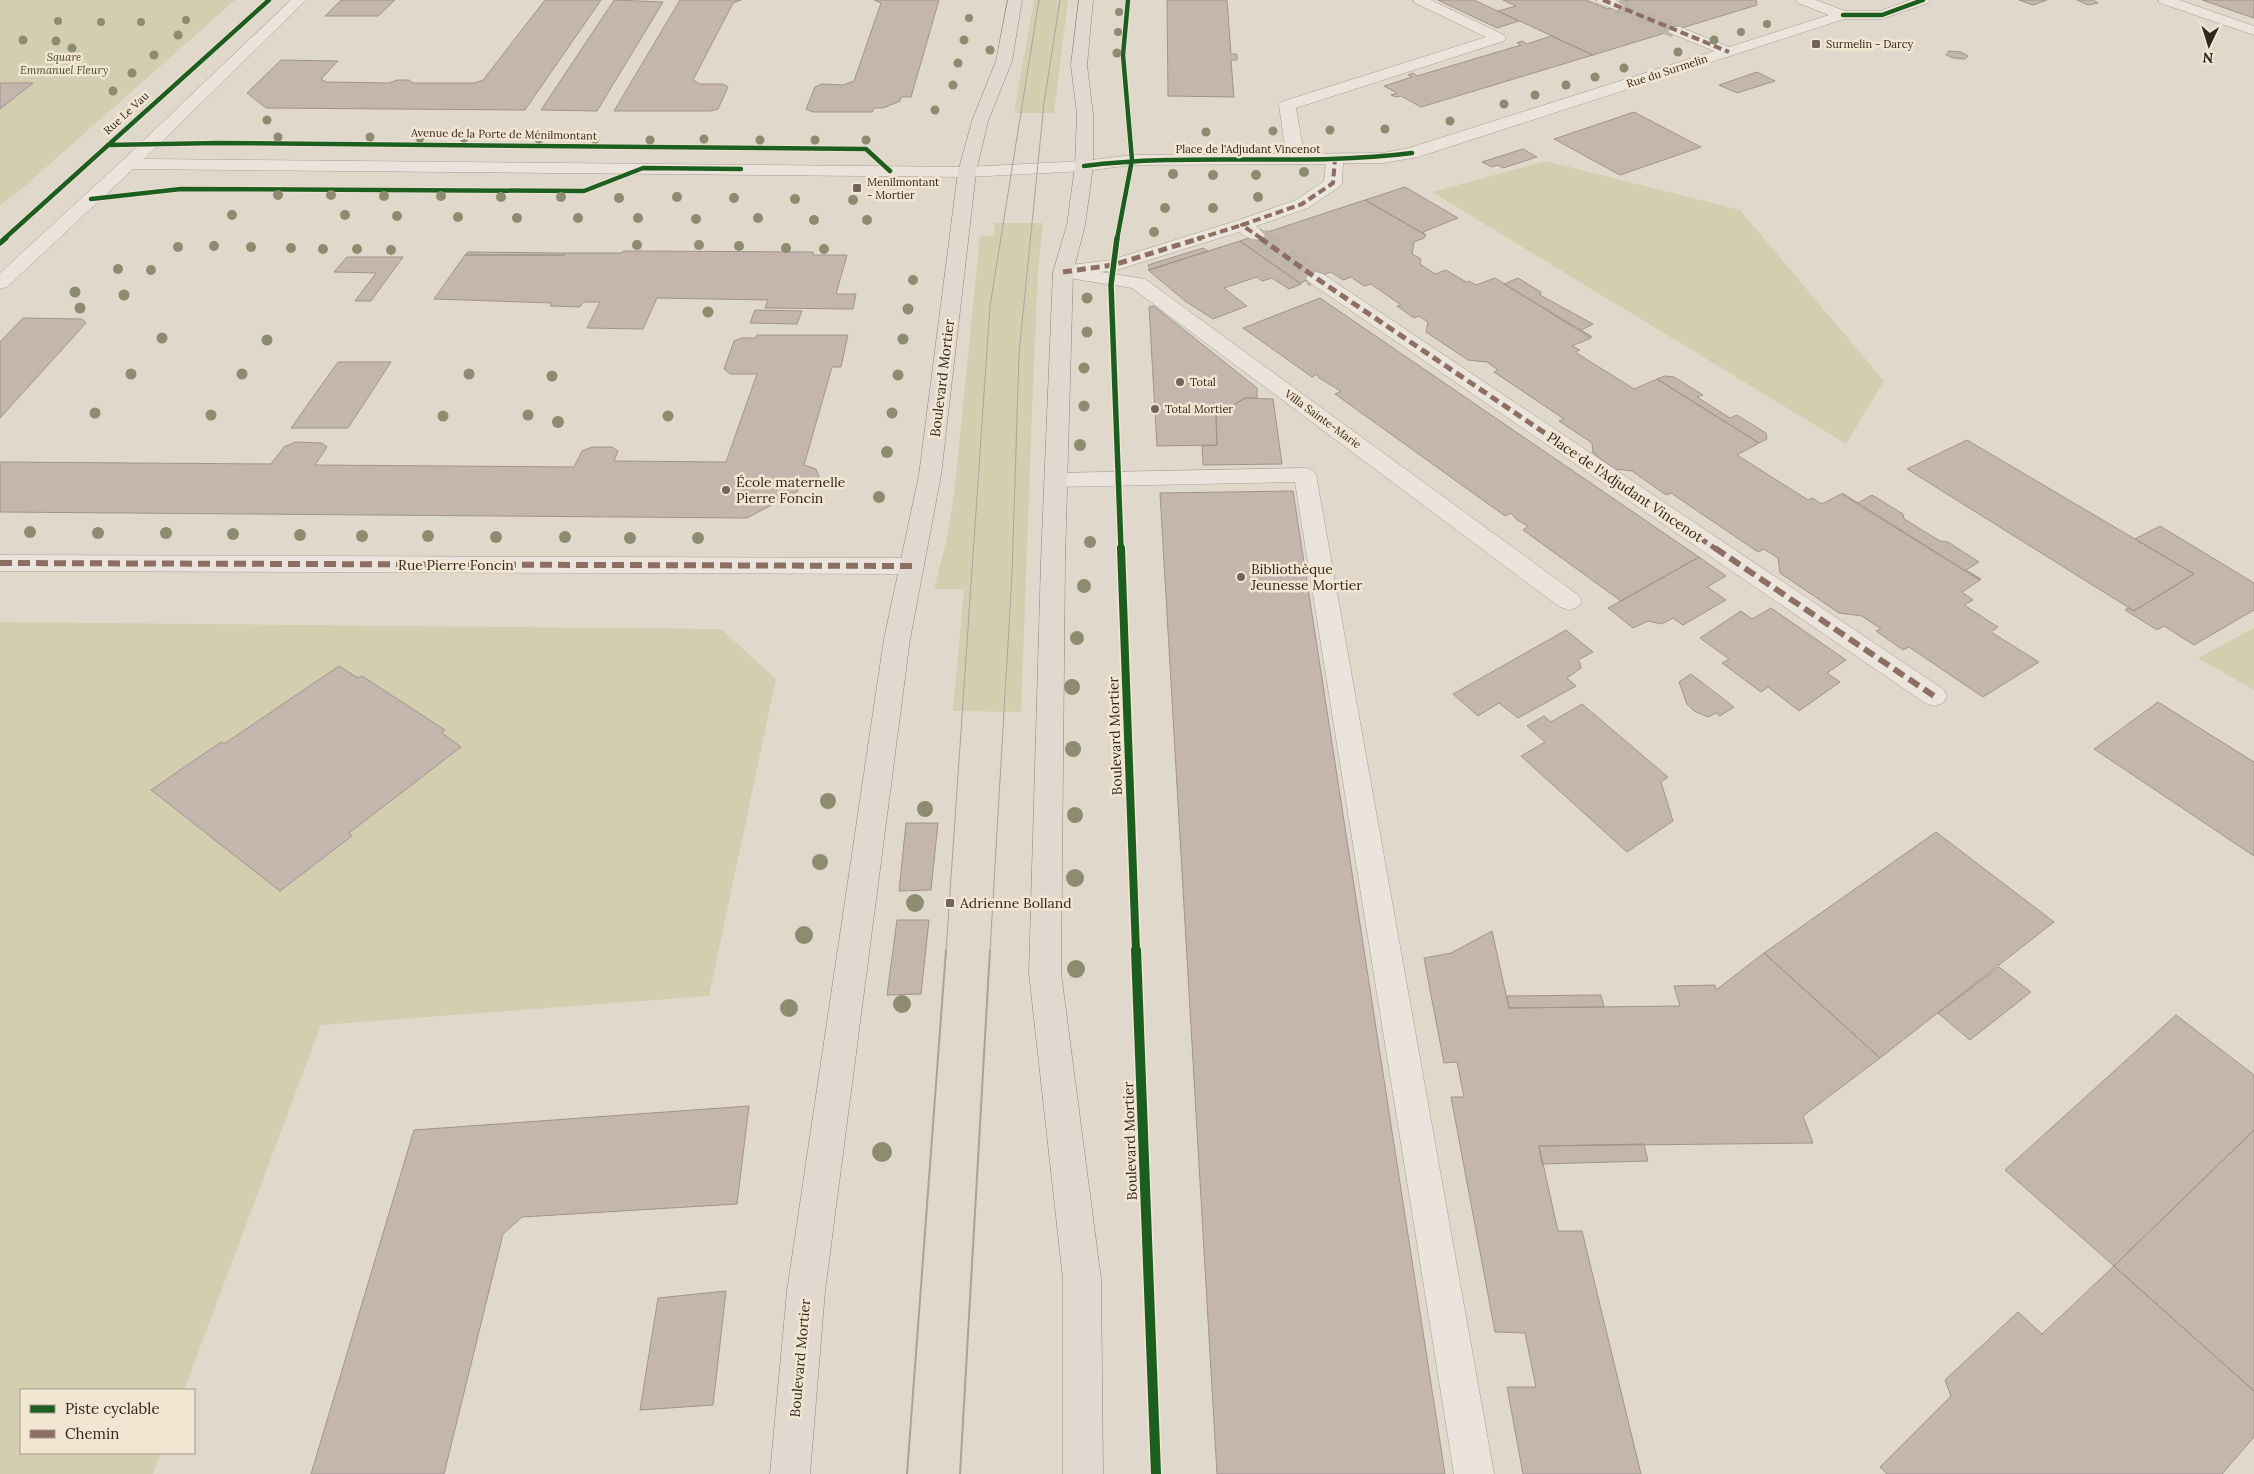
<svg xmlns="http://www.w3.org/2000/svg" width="2254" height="1474" viewBox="0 0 2254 1474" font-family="Lora,serif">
<rect width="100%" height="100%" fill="#e1d8cc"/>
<path fill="#d3ceaf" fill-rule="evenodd" d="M0 0H235L17 193 0 205Z
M1034 0H1068L1054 113H1014Z
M1546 161 1740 210 1884 381 1846 444 1432 192Z
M995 223H1043L1038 269 1032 411 1021 712 953 711 964 589H934L947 538 954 495 980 235 993 236Z
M0 622 721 629 776 679 709 996 321 1025 184 1390H21V1453H161L153 1474H0ZM339 666 358 678 362 676 445 730 442 733 461 747 349 833 352 837 280 891 151 790 220 742 224 744Z
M2254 628V690L2198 658Z"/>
<path fill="#c4b6ad" stroke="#a1948c" d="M341 0H395L378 16H325Z
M545 0H601L525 110 266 108 247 93 281 60 338 61 321 79 326 82 389 83 397 80H409L413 83H475L483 80Z
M614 0 663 2 597 111 541 110Z
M680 0H741L733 3 693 80 700 84H723L728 87 718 109 710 111H614Z
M874 0H939L911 97H901L900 101 883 108H874L872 112H813L806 109 815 87 822 84 843 85 854 81 881 3Z
M1167 0H1227L1231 54H1237V60H1231L1234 97 1168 96Z
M1438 0H1474L1519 21 1497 28Z
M1503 0H1586L1608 9 1628 2 1622 0H1756L1757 5 1593 55 1498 11 1516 6Z
M2019 0H2047L2033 5Z
M2077 0H2093L2098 3 2088 5Z
M2202 0H2254V18L2251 17Z
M1551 36 1593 55 1421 107 1401 96 1396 97 1391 95 1397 93 1384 86 1412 77 1408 75 1413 73 1417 76 1521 45 1517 43 1522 41 1527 44Z
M1949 51 1961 52 1968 56 1965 59 1953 58 1946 55Z
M1757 72 1775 81 1737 93 1719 85Z
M0 83H33L0 109Z
M1634 112 1701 147 1620 175 1554 139Z
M1523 149 1537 157 1503 168 1498 165 1492 167 1482 162Z
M1405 187 1458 218 1423 232 1426 235 1365 200Z
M1365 200 1426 235 1424 238 1414 242 1412 254 1421 259 1420 264 1435 274 1446 270 1466 282 1469 281 1476 285 1495 278 1591 338 1572 346 1580 350 1575 352 1634 389 1657 379 1759 443 1737 455 1808 500 1812 498 1822 504 1841 494 1980 580 1962 592 1973 600 1964 605 1998 627 1991 632 2039 662 1983 697 1909 647 1903 650 1876 631 1881 629 1862 616 1839 613 1780 573 1778 558 1764 549 1758 552 1671 493 1666 495 1632 471 1615 469 1605 462 1593 453 1592 443 1559 421 1564 419 1494 372 1498 370 1487 362 1468 360 1426 332 1428 322 1419 316 1414 318 1397 306 1401 305 1371 284 1364 286 1351 277 1343 280 1331 272 1300 283 1240 241Z
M1240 241 1301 284 1289 289 1272 278 1262 281 1257 277 1224 288 1247 306 1213 319 1185 301 1148 270Z
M1203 248 1208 251 1150 270 1148 265Z
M623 251 813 252V255H847L836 294H856L853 309 765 308 768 300 657 298 643 329 587 328 600 302H583L580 307 550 306 552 303 434 299 465 255H564L565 253H622Z
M468 252 565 253 564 255H465Z
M347 257H403L371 301H355L376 273 334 272Z
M1518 278 1541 292 1540 295 1593 324 1581 330 1592 337 1504 284Z
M1320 298 1699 557 1621 601 1523 530 1528 526 1517 520 1511 513 1505 516 1335 394 1341 391 1319 378 1317 374 1312 377 1243 328Z
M1154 306 1257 388V398H1245L1216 416 1217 445 1157 446 1149 307Z
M755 310 802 311 797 324 750 323Z
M23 318 82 319 86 323 0 418V342Z
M757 335H848L841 367H832L804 465 816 469 819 477 812 483 799 486 798 491 747 518 0 512V462L271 464 284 447 295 442 322 443 327 447 315 465 574 467 582 451 592 447H612L618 451 614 461 726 462 757 374H730L724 369 734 341 742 338H756Z
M338 362H391L348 428H291Z
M1665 376 1674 377 1703 395 1697 397 1730 418 1737 415 1766 433 1767 439 1759 443 1657 379Z
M1245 398 1273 399 1282 464 1203 465 1202 446 1217 445 1216 416Z
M1967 440 2135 539 2194 574 2134 611 1907 469Z
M1293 491 1445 1474H1217L1160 493Z
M1842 493 1858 503 1872 495 1903 514 1904 519 1940 541 1948 542 1979 562 1966 570 1981 579 1980 580Z
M2160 526 2254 583V610L2194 645 2164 626 2157 630 2125 610 2128 608 2134 611 2194 574 2135 539Z
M1699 557 1726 576 1707 587 1726 600 1683 625 1673 618 1662 624 1648 621 1633 628 1608 608Z
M1771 608 1846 660 1827 673 1840 682 1799 711 1768 687 1761 692 1722 663 1729 659 1700 638 1741 611 1752 619Z
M1566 630 1593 652 1578 660 1580 663 1581 668 1567 678 1576 686 1518 718 1499 703 1478 716 1453 694Z
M339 666 358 678 362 676 445 730 442 733 461 747 349 833 352 836 280 891 151 790 221 742 224 744Z
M1691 674 1734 707 1720 716 1716 713 1708 717 1694 711 1687 704 1679 682Z
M2158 702 2254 762V856L2094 749Z
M1582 704 1668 777 1661 782 1673 821 1627 852 1521 756 1545 742 1527 726 1544 716 1551 722Z
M906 823H938L931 890 899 891Z
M1936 832 2054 922 1880 1058 1764 953Z
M897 920H929L921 994 887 995Z
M1492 931 1509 1008 1680 1006 1674 986 1715 985 1716 990 1764 953 1880 1058 1803 1116 1813 1143 1539 1146 1558 1231H1582L1641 1474H1523L1507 1387H1536L1525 1333 1495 1332 1451 1097H1464L1457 1062 1444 1063 1424 958 1451 953Z
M1999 967 2031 992 1970 1040 1938 1013Z
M1601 995 1604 1007 1509 1008 1507 996Z
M2176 1015 2254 1075V1130L2114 1266 2005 1170Z
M749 1106 737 1204 522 1217 503 1234 444 1474H311L414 1130Z
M2254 1130V1391L2114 1266Z
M1644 1144 1648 1161 1542 1164 1539 1146Z
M2114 1266 2254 1391V1437L2222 1474H1887L1880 1467 1951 1396 1945 1380 2018 1312 2042 1334Z
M726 1291 713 1405 640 1410 658 1298Z"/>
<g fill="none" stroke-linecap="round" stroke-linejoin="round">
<path stroke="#beb4a9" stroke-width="16" stroke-dasharray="16 8" stroke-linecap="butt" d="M1617 6 1675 30
M1256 235 1262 239"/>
<path stroke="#beb4a9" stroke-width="21" stroke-dasharray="21 11" stroke-linecap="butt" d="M1260 238 1316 278"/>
<g stroke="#a69e95" stroke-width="1">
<path id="lane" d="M1413 0H1431L1504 35 1506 38 1504 41 1296 108 1305 160 1302 164H1290L1287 160 1279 105 1281 102 1486 37 1415 3Z
M1063 266 1145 279 1578 595 1582 601 1578 607 1569 610 1560 607 1132 288 1056 276 1053 272 1056 268Z
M1305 468 1313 470 1316 475 1494 1474H1454L1295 482 1056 487 1048 485 1045 480 1048 475 1056 473Z"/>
</g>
<g stroke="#a69e95" stroke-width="1">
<path id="street" d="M291 0H306L144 159 967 167 1084 161 1132 155 1383 153 1409 148 1714 51 1670 33 1668 30 1670 27H1680L1729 47 1829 15 1798 3 1796 0H1816L1845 11H1880L1910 0H1930L1928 3 1882 19H1844L1418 157 1383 163H1343L1342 183 1339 187 1308 208 1256 226 1265 235 1263 239C1252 241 1248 238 1239 232L1120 269 1063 278 1056 276 1053 272 1056 268 1063 266 1111 260 1236 221 1296 200 1324 181 1326 164 1132 165 1084 171 967 177 133 169 7 287 0 289V273L123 160Z
M1596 0H1615L1624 6 1617 10 1598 3Z
M2158 0H2179L2254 26V35L2160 3Z
M1316 272 1323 274 1943 689 1947 696 1943 703 1934 706 1925 703 1309 282 1306 278 1309 274Z
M0 555 912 558 921 560 924 566 921 572 912 574 0 571Z"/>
</g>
<g stroke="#8c837c" stroke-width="1">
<path id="primary" d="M1008 0H1022L1012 61 988 121 976 172 941 475 910 639 825 1291 810 1474H770L787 1291 884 639 919 475 958 172 972 121 996 61Z
M1079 0H1093L1087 65 1093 114V166L1085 225 1073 272 1065 561 1061 973 1101 1279 1103 1474H1063V1279L1029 973 1041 561 1053 272 1067 225 1075 166 1077 114 1071 65Z"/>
</g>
<use href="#lane" fill="#eae4dc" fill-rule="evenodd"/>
<use href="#street" fill="#eae4dc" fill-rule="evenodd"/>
<use href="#primary" fill="#e1d9cf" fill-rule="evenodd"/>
<path stroke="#a8a39d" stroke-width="1" d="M946 951 990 306 1039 0
M990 951 1012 575 1019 354 1044 103 1060 0"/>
<path stroke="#a8a39d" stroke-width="2" d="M907 1474 946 950
M960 1474 990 950"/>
<path stroke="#8d6e63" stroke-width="4" stroke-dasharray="8 4" stroke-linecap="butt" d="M1603 0 1729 52
M1197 239 1242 225
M1262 239 1242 225 1302 204 1333 183 1335 159"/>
<path stroke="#8d6e63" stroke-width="5" stroke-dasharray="9 5" stroke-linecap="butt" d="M1260 238 1316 278 1716 549
M1063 272 1113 265 1201 238"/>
<path stroke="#8d6e63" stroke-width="6" stroke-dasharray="12 6" stroke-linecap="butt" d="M1715 548 1934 696
M0 563 912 566"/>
<g stroke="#f2e5d2" stroke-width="6">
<path id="cycleway-far3" d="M1843 15H1882L1923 0
M108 145 218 143 866 149 890 171
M1084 166C1193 152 1303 167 1412 153
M91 199 181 189 584 191 643 168 741 169
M4 239 269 0
M1117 239 1132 160 1123 55 1128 0"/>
</g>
<g stroke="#f2e5d2" stroke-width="8">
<path id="cycleway-far2" d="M1117 238 1111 285 1121 549
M0 243 6 238"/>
</g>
<g stroke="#f2e5d2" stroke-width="11">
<path id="cycleway-far1" d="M1121 548 1136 951"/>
</g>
<g stroke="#f2e5d2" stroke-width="13">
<path id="cycleway" d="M1136 950 1156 1474"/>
</g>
<use href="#cycleway-far3" stroke="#1b5e20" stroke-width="4.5"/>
<use href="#cycleway-far2" stroke="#1b5e20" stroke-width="5.5"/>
<use href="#cycleway-far1" stroke="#1b5e20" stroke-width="8"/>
<use href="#cycleway" stroke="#1b5e20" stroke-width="10"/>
</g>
<g fill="#8d8c71">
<circle cx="1119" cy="12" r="4"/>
<circle cx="969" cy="18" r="4"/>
<circle cx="186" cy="20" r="4"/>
<circle cx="58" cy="21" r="4"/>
<circle cx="101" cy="22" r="4"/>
<circle cx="141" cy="22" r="4"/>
<circle cx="1767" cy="24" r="4"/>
<circle cx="1118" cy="32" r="4"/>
<circle cx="1741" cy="32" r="4"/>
<circle cx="178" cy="35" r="4.5"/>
<circle cx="23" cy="40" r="4.5"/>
<circle cx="964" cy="40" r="4.5"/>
<circle cx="1714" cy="40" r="4.5"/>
<circle cx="56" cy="41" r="4.5"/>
<circle cx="72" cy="48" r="4.5"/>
<circle cx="990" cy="50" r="4.5"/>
<circle cx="1678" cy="52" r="4.5"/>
<circle cx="1117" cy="53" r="4.5"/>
<circle cx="154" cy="55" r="4.5"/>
<circle cx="958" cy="63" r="4.5"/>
<circle cx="1624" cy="68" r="4.5"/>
<circle cx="132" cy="73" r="4.5"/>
<circle cx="1595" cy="77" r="4.5"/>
<circle cx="953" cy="85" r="4.5"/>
<circle cx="1566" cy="85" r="4.5"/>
<circle cx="113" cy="91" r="4.5"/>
<circle cx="1535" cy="95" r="4.5"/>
<circle cx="1504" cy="104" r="4.5"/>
<circle cx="935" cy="110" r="4.5"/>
<circle cx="267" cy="120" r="4.5"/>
<circle cx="1450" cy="121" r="4.5"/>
<circle cx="1385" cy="129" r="4.5"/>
<circle cx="1330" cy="130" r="4.5"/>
<circle cx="1273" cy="131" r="4.5"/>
<circle cx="1206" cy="132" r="4.5"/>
<circle cx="278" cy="137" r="4.5"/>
<circle cx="370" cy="137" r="4.5"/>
<circle cx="420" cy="138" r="4.5"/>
<circle cx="464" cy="138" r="4.5"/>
<circle cx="539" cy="139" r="4.5"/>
<circle cx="595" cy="139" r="4.5"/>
<circle cx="704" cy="139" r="4.5"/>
<circle cx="650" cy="140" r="4.5"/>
<circle cx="760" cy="140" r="4.5"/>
<circle cx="815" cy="140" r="4.5"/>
<circle cx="866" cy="140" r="4.5"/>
<circle cx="1304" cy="172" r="5"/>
<circle cx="1173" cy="174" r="5"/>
<circle cx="1213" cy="175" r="5"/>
<circle cx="1256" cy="175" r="5"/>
<circle cx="278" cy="195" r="5"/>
<circle cx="331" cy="195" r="5"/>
<circle cx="384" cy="196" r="5"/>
<circle cx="441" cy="196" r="5"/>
<circle cx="501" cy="197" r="5"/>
<circle cx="561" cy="197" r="5"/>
<circle cx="677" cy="197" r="5"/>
<circle cx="1258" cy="197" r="5"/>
<circle cx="619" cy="198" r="5"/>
<circle cx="734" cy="198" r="5"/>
<circle cx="795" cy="199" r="5"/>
<circle cx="853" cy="200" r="5"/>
<circle cx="1165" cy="208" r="5"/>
<circle cx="1213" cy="208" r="5"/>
<circle cx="232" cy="215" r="5"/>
<circle cx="345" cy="215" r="5"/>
<circle cx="397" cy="216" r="5"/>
<circle cx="458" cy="217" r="5"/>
<circle cx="517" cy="218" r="5"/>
<circle cx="578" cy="218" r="5"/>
<circle cx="638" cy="218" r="5"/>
<circle cx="758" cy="218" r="5"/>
<circle cx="696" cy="219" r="5"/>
<circle cx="814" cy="220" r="5"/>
<circle cx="867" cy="220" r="5"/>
<circle cx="1154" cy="232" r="5"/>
<circle cx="637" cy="245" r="5"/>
<circle cx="699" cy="245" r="5"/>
<circle cx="214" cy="246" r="5"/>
<circle cx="739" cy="246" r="5"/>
<circle cx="178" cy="247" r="5"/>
<circle cx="251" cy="247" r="5"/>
<circle cx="291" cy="248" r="5"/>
<circle cx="786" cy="248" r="5"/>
<circle cx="323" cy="249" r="5"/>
<circle cx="357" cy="249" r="5"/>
<circle cx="824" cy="249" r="5"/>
<circle cx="391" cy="250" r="5"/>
<circle cx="118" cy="269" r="5"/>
<circle cx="151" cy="270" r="5"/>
<circle cx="913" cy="280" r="5"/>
<circle cx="75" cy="292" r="5.5"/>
<circle cx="124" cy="295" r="5.5"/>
<circle cx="1087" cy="298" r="5.5"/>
<circle cx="80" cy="308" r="5.5"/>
<circle cx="908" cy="309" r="5.5"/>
<circle cx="708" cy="312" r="5.5"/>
<circle cx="1087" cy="332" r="5.5"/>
<circle cx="162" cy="338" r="5.5"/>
<circle cx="903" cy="339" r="5.5"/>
<circle cx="267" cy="340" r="5.5"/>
<circle cx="1084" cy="368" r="5.5"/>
<circle cx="131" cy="374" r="5.5"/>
<circle cx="242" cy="374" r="5.5"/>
<circle cx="469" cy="374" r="5.5"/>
<circle cx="898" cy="375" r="5.5"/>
<circle cx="552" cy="376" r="5.5"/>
<circle cx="1084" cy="406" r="5.5"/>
<circle cx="95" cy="413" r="5.5"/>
<circle cx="892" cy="413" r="5.5"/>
<circle cx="211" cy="415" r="5.5"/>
<circle cx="528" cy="415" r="5.5"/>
<circle cx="443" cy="416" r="5.5"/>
<circle cx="668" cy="416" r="5.5"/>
<circle cx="558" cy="422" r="6"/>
<circle cx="1080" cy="445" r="6"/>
<circle cx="887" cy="452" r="6"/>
<circle cx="879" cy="497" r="6"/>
<circle cx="30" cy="532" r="6"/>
<circle cx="98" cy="533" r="6"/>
<circle cx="166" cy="533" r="6"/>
<circle cx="233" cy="534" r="6"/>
<circle cx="300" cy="535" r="6"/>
<circle cx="362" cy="536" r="6"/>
<circle cx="428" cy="536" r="6"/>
<circle cx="496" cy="537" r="6"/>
<circle cx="565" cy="537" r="6"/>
<circle cx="630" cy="538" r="6"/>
<circle cx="698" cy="538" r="6"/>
<circle cx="1090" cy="542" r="6"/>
<circle cx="1084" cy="586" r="7"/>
<circle cx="1077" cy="638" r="7"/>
<circle cx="1072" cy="687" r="8"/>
<circle cx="1073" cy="749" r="8"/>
<circle cx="828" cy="801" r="8"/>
<circle cx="925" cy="809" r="8"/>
<circle cx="1075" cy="815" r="8"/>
<circle cx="820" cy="862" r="8"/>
<circle cx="1075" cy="878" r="9"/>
<circle cx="915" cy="903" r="9"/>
<circle cx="804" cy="935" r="9"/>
<circle cx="1076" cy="969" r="9"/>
<circle cx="902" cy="1004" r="9"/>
<circle cx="789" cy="1008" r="9"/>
<circle cx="882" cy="1152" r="10"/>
</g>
<g fill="#70645b" stroke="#f2e5d2" stroke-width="2">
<rect x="1811" y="39" width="10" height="10" rx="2.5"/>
<rect x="852" y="183" width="10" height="10" rx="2.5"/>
<circle cx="1180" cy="382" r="5"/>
<circle cx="1155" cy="409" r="5"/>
<circle cx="726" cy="490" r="5"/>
<circle cx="1241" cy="577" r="5"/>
<rect x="945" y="898" width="10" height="10" rx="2.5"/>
</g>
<g text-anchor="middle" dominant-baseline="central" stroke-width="5" stroke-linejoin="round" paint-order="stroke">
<g font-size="11" fill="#33261e" stroke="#f2e5d2" text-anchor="start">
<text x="1826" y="44">Surmelin - Darcy</text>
<text x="867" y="182">Menilmontant<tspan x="867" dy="13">- Mortier</tspan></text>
<text x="1190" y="382">Total</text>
<text x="1165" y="409">Total Mortier</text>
</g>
<g font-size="11" font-style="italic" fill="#494e27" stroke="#f2e5d2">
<text x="64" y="57">Square<tspan x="64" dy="13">Emmanuel Fleury</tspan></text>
</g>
<g font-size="11" fill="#33261e" stroke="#f2e5d2">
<text transform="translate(1667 71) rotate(-18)">Rue du Surmelin</text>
<text transform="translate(126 113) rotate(-43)">Rue Le Vau</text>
<text transform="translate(504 134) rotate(1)">Avenue de la Porte de Ménilmontant</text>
<text x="1248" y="149">Place de l'Adjudant Vincenot</text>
<text transform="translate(1323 419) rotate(36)">Villa Sainte-Marie</text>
</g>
<g font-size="14" fill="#33261e" stroke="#f2e5d2">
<text transform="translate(942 378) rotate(-83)">Boulevard Mortier</text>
<text transform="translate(1625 487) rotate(34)">Place de l'Adjudant Vincenot</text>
<text x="456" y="565">Rue Pierre Foncin</text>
<text transform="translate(1115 736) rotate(-92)">Boulevard Mortier</text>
<text transform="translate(1130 1141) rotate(-92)">Boulevard Mortier</text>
<text transform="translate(800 1358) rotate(-85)">Boulevard Mortier</text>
</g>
<g font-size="14" fill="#33261e" stroke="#f2e5d2" text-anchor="start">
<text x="736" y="482">École maternelle<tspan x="736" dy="16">Pierre Foncin</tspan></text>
<text x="1251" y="569">Bibliothèque<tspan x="1251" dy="16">Jeunesse Mortier</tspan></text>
<text x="960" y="903">Adrienne Bolland</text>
</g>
</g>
<rect x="20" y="1389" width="175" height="65" fill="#f2e5d2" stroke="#a6998a"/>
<rect x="30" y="1405" width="25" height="8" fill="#1b5e20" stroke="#a6998a"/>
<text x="65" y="1414" font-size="15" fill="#33261e">Piste cyclable</text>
<rect x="30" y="1430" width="25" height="8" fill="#8d6e63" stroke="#a6998a"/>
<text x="65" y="1439" font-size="15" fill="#33261e">Chemin</text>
<g transform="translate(2209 45) rotate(184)" stroke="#f2e5d2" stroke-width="4" paint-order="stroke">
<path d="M0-4L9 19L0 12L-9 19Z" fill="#33261e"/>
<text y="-8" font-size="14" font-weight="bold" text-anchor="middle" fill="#33261e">N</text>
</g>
</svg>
